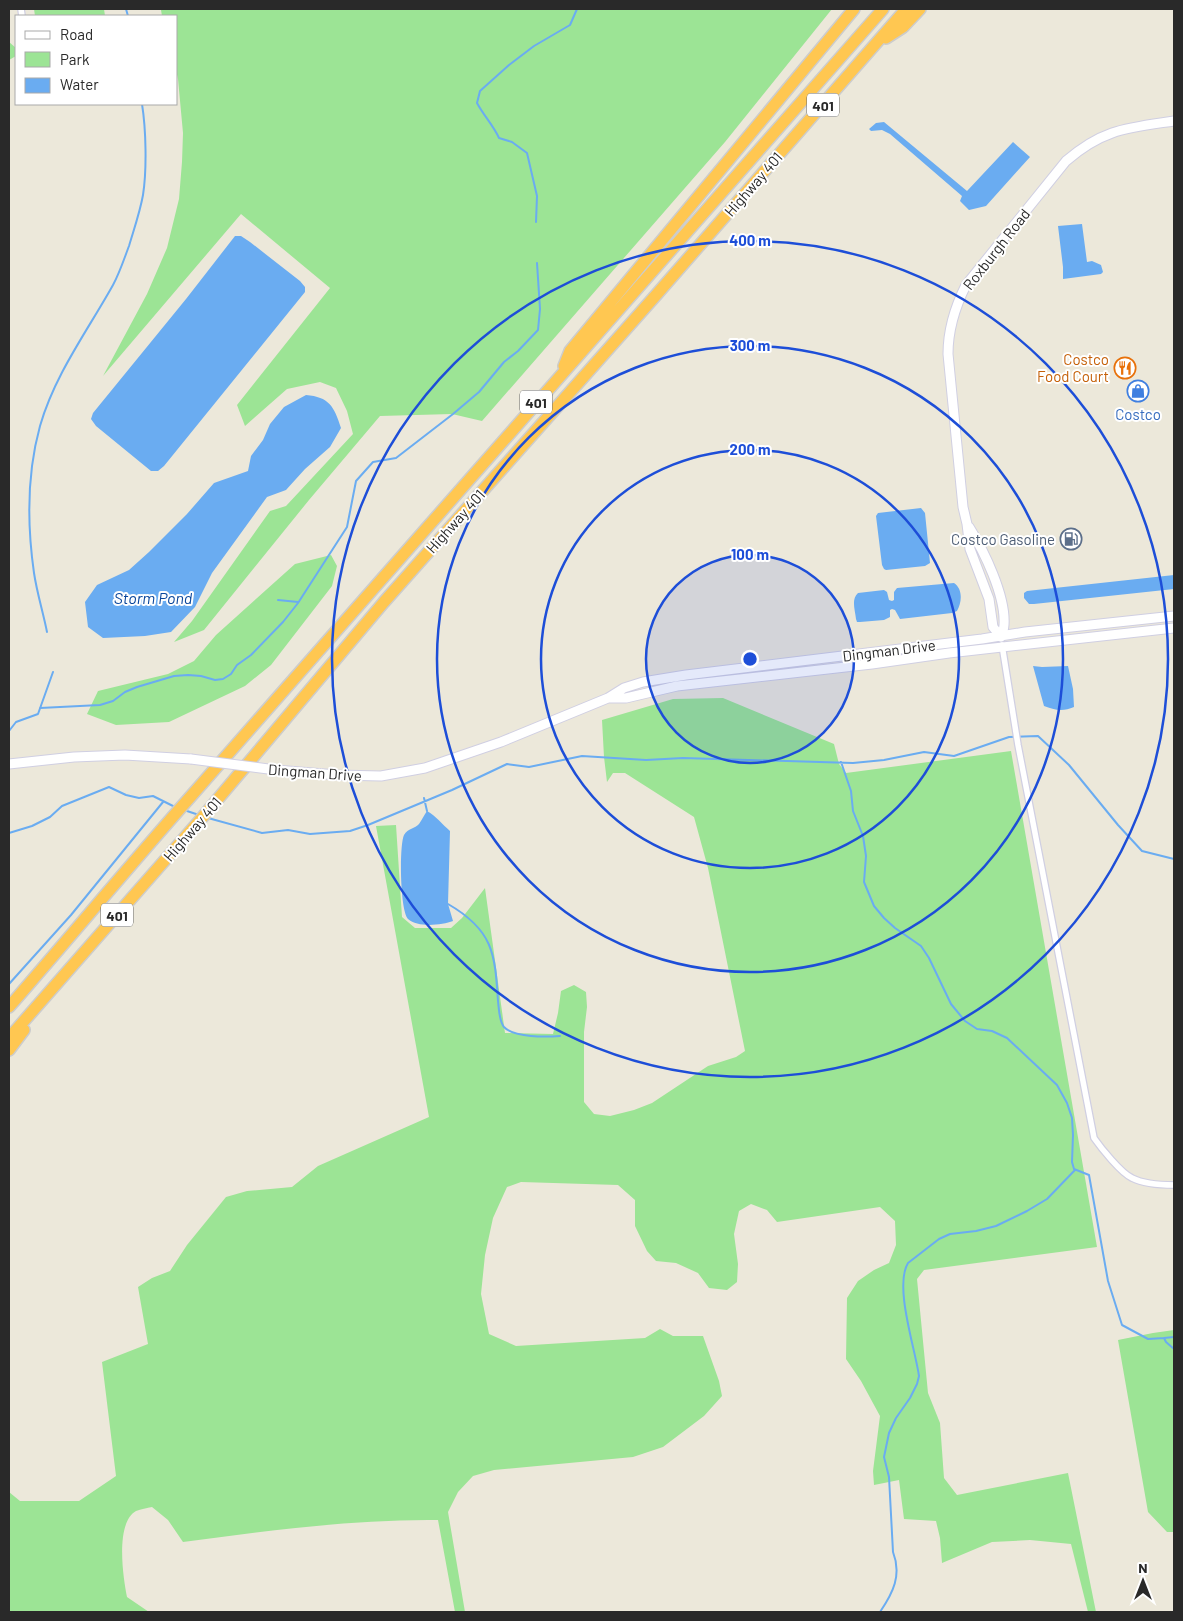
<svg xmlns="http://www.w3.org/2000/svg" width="1183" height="1621" viewBox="0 0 1183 1621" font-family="Barlow,sans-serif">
<rect width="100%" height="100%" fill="#ece8da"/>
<path fill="#9ce495" d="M34 9H104L105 16H35Z
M169 9H832L725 142 482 421 452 414 380 416 309 500 204 630 174 642 192 621 270 511 286 506 353 434 347 411 336 388 320 382 287 389 245 426 237 405 330 288 241 214 103 376 147 294 167 248 179 199 182 162 183 133 178 79 176 70V16H162L161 10Z
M9 42 16 48V56L9 60Z
M331 555 337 566 332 586 271 665 245 686 169 722 116 725 87 714 98 691 168 674 194 661 216 635 295 564Z
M723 698 834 744 839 764 846 773 1011 751 1097 1247 924 1270 917 1279 928 1393 940 1423 944 1478 957 1495 1068 1473 1096 1612H1088L1071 1544 1030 1540 992 1542 942 1563 940 1538 936 1521 904 1519 899 1480 874 1485 873 1471 880 1416 861 1381 846 1359 847 1298 858 1281 874 1270 889 1263 896 1245 895 1221 880 1207 777 1222 767 1210 751 1204 739 1211 734 1234 738 1264 737 1282 727 1290 709 1288 698 1273 676 1263 656 1261 647 1251 635 1226V1200L618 1185 521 1182 507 1187 493 1218 485 1255 481 1294 489 1334 516 1346 645 1338 660 1329 673 1336H703L719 1381 722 1396 704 1416 663 1447 633 1457 494 1470 473 1476 458 1492 448 1512 465 1612H455L438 1520C352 1519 268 1531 183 1542L168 1520 152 1507C147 1508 141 1509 136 1511 115 1523 123 1577 127 1597L149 1612H9V1492L20 1501H79L116 1476 102 1362 148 1344 138 1287 152 1278 170 1271 187 1245 226 1197 247 1191 292 1187 318 1166 429 1117 376 826 396 825 402 917 415 928H451L462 918 485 888 505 1033 553 1034 558 1013 561 991 574 985 586 992 587 1007 584 1032V1102L594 1114 610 1116 634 1110 652 1103 708 1066 736 1057 745 1051 708 868 694 817 625 773H613L607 782 604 757 602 720 673 699Z
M1174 1330V1532H1167L1148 1512 1118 1340 1153 1333Z"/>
<path fill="#6aacf1" d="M884 122 967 191 1013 142 1030 157 986 206 969 210 960 201 962 196 890 134 882 130 871 131 869 129 876 123Z
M1082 224 1087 262 1092 261 1101 265 1103 272 1101 274 1063 279V267L1058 226Z
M235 236H241L250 242 300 281 305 287V292L164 466 158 471H151L96 426 91 419 93 413 186 299Z
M306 395C329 397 334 406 341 428L330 447 305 469 286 490 267 497 212 573 195 607 171 632 145 636 103 638 88 627 85 602 97 585 129 570 149 552 187 514 214 483 248 471 251 456 263 440 270 424 284 407Z
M921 508 925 513 930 563 925 566 886 570 884 569 882 565 876 516 878 513Z
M1174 575V589L1034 604H1029L1024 598V593L1027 591Z
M954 583C963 589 962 602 957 611L952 613 900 619 895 610 892 609 890 610V617L884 620 860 622H857L856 619C855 610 851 599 858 593L884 590 887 592 889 600 892 601 894 600V592L897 588Z
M1033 666 1042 667 1068 666 1073 689 1074 707C1063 712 1054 710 1044 706Z
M427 811C436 816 442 824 450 831L448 904 453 921C442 925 418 928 408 919 400 911 399 846 404 835 408 828 415 829 419 824 422 820 424 815 427 811Z"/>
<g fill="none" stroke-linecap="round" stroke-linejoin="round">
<path stroke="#6aacf1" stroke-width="2" d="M126 9 128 16
M536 222 537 196 527 153 512 142 499 138C493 125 484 116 477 103L480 91 509 65 534 46 570 25 577 9
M278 600 298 602
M47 632C43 612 37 593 34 573 27 524 27 473 40 426 55 374 88 330 113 285 120 272 124 259 129 246 134 229 140 212 143 195 147 169 146 129 142 104
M40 708 100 705 113 701 125 692 137 687 174 676 188 675 201 676 215 680 223 679 231 674 237 665 251 655 283 622 298 603 347 527 356 481 373 462 396 458 453 414 479 392 504 362 518 351 538 330 540 309 537 263
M9 731 16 722 38 714 53 672
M841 762 851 791 853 811 863 836 866 856 864 882 874 906 884 918 895 928 921 946 929 958 951 1004 965 1021 977 1029 992 1031 1007 1038 1057 1085 1067 1103 1072 1118 1073 1135 1072 1162 1074 1169 1089 1175 1108 1281 1122 1325 1148 1339 1164 1338 1166 1342 1174 1349
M424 798 427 811
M184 810 199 815
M208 818 262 833 288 830 310 834 350 831 368 825 452 790 507 764 529 767 582 756 646 760 683 758 853 763 884 760 924 752 954 756 1009 737 1038 736 1069 765 1118 825 1142 851 1174 859
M9 833 32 826 50 817 62 806 109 787 126 795 139 798 153 796 175 807
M448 904C493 930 495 953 498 1001 499 1009 499 1021 504 1027 514 1038 547 1037 560 1036
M9 984 71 915 163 802
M1164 1338 1174 1337
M880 1612C893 1593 902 1575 893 1552L889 1477 884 1457 889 1433 896 1418 910 1398 917 1384 919 1376C915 1348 894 1286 908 1263L939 1239 950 1234 976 1231 996 1226 1027 1211 1047 1199 1075 1170"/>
<g stroke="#d0cfe2" stroke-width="8">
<path id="street" d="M21 9 22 16
M1002 645 1018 745 1094 1138C1101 1148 1121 1173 1132 1178 1144 1184 1161 1185 1174 1185"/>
</g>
<g stroke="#d0cfe2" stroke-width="11">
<path id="secondary" d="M969 527C984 551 1006 596 1004 625 1004 629 1002 633 1001 637
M1001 637 993 627 989 599 970 549 967 524 963 507 948 354C948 328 955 307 966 285L1066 161C1103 129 1127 128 1174 121
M608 698H626L677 686 872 664 949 653 1174 628
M9 764 74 757 125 755 191 759
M276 770 337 775 381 776 425 768 501 742 608 698 624 688 643 682 686 675 982 639 1025 632 1174 616"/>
</g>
<g stroke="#ccc" stroke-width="14">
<path id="highway" d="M886 38 903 27 920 9
M564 366 570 351 854 9
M9 1007C70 937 130 865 192 795 422 532 652 270 883 9
M9 1038 201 819 384 602 657 294 906 9
M9 1050 24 1030"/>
</g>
<use href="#street" stroke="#fff" stroke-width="5.5"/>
<use href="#secondary" stroke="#fff" stroke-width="9"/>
<use href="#highway" stroke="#ffc751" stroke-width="11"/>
<g stroke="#d0cfe2" stroke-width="11" stroke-linecap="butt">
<path id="secondary-bridge" d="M191 759 276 770"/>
</g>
<use href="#secondary-bridge" stroke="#fff" stroke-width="9"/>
</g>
<circle cx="750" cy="659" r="104" fill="#1d4ed8" fill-opacity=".12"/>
<g fill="none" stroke="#1d4ed8" stroke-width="2.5">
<circle cx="750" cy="659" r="104"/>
<circle cx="750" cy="659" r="209"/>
<circle cx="750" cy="659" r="313"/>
<circle cx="750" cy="659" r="418"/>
</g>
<defs>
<g id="restaurant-ring" transform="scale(1.125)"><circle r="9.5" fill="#fff" stroke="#e8710a" stroke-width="1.5"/><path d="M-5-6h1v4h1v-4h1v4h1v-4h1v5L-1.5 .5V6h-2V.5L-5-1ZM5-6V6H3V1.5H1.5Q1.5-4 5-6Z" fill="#e8710a"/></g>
<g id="shop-ring" transform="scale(1.125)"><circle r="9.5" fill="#fff" stroke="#3f7fe0" stroke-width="1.5"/><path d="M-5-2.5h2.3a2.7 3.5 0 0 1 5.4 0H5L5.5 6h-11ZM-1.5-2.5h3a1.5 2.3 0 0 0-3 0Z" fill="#3f7fe0"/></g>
<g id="fuel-ring" transform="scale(1.125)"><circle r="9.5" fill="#fff" stroke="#5c6f8a" stroke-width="1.5"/><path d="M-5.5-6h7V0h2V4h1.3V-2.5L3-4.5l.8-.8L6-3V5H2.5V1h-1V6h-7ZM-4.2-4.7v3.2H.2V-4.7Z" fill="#5c6f8a"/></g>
</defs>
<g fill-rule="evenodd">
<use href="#restaurant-ring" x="1125" y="368"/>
<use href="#shop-ring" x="1138" y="391"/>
<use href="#fuel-ring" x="1071" y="539"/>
</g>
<g text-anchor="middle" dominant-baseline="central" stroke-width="4" stroke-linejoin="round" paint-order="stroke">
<g fill="#fff" stroke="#696969" stroke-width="1">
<rect x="807" y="93.5" width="32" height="23" rx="4"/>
<rect x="520" y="390.5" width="32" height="23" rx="4"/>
<rect x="101" y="903.5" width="32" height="23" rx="4"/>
</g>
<g font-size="14" font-weight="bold" fill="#292929">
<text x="823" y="105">401</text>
<text x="536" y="402">401</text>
<text x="117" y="915">401</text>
</g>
<g font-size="15" fill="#292929" stroke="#fff">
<text transform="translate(753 184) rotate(-49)">Highway 401</text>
<text transform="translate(996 249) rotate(-52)">Roxburgh Road</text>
<text transform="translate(455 521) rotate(-48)">Highway 401</text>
<text transform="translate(889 650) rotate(-7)">Dingman Drive</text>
<text transform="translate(315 772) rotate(4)">Dingman Drive</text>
<text transform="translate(192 829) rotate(-49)">Highway 401</text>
</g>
<g font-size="15" fill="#c56008" stroke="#fff" text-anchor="end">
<text x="1109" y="359">Costco<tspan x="1109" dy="17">Food Court</tspan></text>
</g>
<g font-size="15" fill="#366cbe" stroke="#fff">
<text x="1138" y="414">Costco</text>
</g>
<g font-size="15" fill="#4e5e75" stroke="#fff" text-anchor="end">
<text x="1055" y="539">Costco Gasoline</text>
</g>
<g font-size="16" font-style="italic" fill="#0a469b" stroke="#fff">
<text x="153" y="597">Storm Pond</text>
</g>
</g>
<circle cx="750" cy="659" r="8" fill="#1d4ed8" stroke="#fff" stroke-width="2.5"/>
<g font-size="15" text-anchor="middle" font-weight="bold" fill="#1d4ed8" stroke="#fff" stroke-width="4" stroke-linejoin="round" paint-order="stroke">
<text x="750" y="246">400 m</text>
<text x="750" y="351">300 m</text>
<text x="750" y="455">200 m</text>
<text x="750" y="560">100 m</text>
</g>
<rect width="1183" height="1621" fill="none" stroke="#292929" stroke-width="20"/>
<rect x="15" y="15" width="162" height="90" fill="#ffffff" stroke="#a9a9a9"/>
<rect x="25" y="31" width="25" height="8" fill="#ffffff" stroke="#a9a9a9"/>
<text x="60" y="40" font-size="15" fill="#292929">Road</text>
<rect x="25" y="52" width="25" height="15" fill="#9ce495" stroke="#a9a9a9"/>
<text x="60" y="65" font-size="15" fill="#292929">Park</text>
<rect x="25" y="78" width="25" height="15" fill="#6aacf1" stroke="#a9a9a9"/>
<text x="60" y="90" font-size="15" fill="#292929">Water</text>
<g transform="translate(1143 1581)" stroke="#ffffff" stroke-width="4" paint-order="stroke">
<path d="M0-4L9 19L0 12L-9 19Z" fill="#292929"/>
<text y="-8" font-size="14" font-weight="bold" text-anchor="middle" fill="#292929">N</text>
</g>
</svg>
